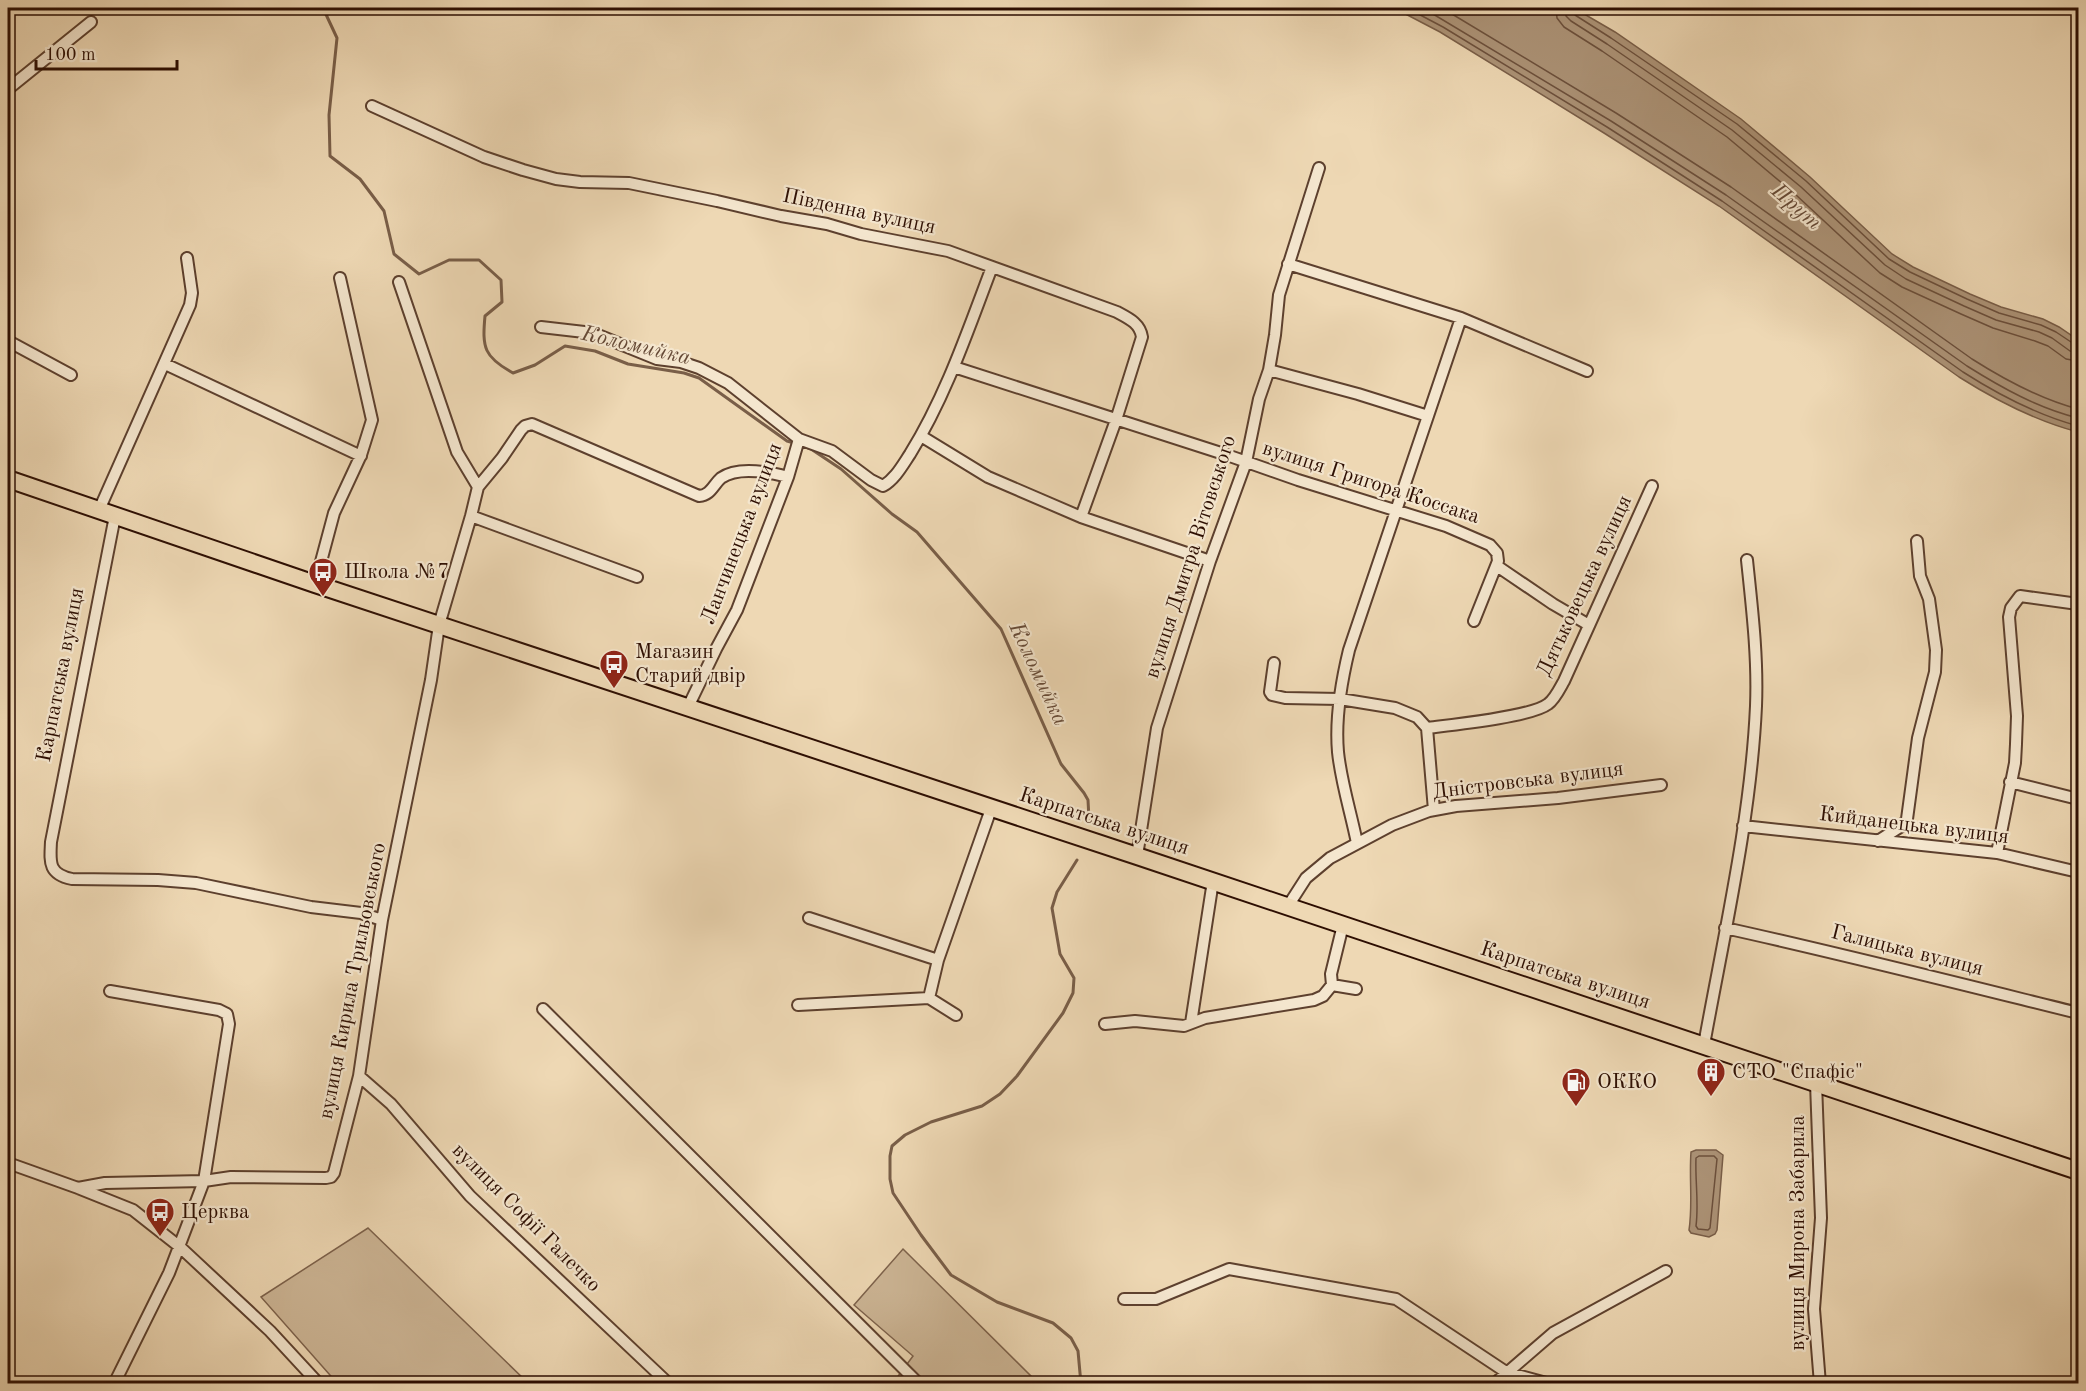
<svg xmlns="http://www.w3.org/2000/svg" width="2086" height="1391" viewBox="0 0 2086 1391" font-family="'Old Standard TT',serif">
<rect width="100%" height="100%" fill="#eed8b4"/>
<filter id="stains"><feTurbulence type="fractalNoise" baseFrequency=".00333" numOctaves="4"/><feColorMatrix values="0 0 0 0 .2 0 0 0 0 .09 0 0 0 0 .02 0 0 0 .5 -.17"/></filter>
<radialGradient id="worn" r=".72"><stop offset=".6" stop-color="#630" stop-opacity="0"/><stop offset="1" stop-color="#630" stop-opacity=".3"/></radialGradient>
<path fill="#cdb696" stroke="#7d624c" stroke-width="1.5" d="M368 1228 528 1383H337L261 1297Z
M903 1249 1038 1383H893L913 1356 854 1305Z"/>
<path fill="#ac9377" stroke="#795e48" stroke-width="1.5" d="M1394 8H1574L1615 32 1741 119 1810 177 1892 254 1913 267 1970 294 2001 307 2043 319 2059 327 2078 340V432C2036 421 1997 401 1959 377L1719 206 1604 133 1440 32Z
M1696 1150H1716L1723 1155 1717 1230 1715 1234 1709 1237 1691 1233 1689 1230C1693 1204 1689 1179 1691 1152Z"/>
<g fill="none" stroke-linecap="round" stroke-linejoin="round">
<path stroke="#6c503c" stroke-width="1.5" d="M1407 8 1443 27 1607 127 1722 201 1963 372C1999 395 2037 415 2078 426
M1423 8 1611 121 1726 195 1967 366C2002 388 2038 408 2078 418
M1442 8 1616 113 1731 187 1972 359C2005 380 2040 399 2078 409
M1556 8 1557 18 1564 27 1602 51 1727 137 1795 194 1880 273 1902 287 1961 314 1993 328 2035 341 2048 346 2066 359 2078 361
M1565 8 1566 16 1571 21 1607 44 1732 130 1801 187 1885 265 1906 279 1964 306 1996 320 2039 332 2052 338 2070 351 2078 352
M1572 8 1575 15 1611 38 1737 124 1806 181 1889 259 1910 272 1967 299 1999 313 2041 325 2056 332 2074 344 2078 345
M1699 1156H1714L1717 1159 1710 1228 1708 1230 1698 1229 1696 1226C1699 1203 1695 1181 1696 1158Z"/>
<path stroke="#795e48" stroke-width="3" d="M323 8 337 38 329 115 330 156 360 179 384 211 394 254 419 274 449 260H479L501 280 502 302 485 316C482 348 484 357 513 373L535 365 565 346 595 351 628 364 684 373 699 378 787 441 794 443
M800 445 811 449 841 469 892 514 917 532 1001 629 1061 764 1084 793 1088 800 1089 819
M1077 860 1057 892 1052 908 1060 954 1074 978 1073 993 1063 1013 1017 1076 1000 1094 982 1106 931 1122 905 1135 892 1146 890 1156V1179L893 1193 921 1235 951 1275 997 1302 1053 1323 1071 1338 1078 1351 1081 1384"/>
<g stroke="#5d402e" stroke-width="14">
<path id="minor" d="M8 89 91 22
M372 106 484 157 523 170 556 179 580 182 629 183 717 201 781 216 827 224 861 234 948 251 1117 312C1128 318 1140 323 1142 337L1116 420 1081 517
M1288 264 1461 318 1587 371
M399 282 457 452 478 487
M541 327 593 333 657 359 681 362 699 368 728 383 799 439 832 451 871 480 883 486C895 479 902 466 910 454 946 396 968 330 992 267
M8 341 71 375
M165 364 361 456
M954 367 1224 454 1298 480 1446 526 1490 545 1497 553 1498 561 1474 621
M1269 370 1358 394 1428 416
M921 436 988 477 1081 517 1210 561
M478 487 502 458 521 430 525 426 532 424 699 496C711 495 713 485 721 478 738 466 769 472 788 477
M99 510 190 305 192 293 187 258
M115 516 51 842C50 862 48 874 72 879L158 880 196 883 311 907 361 913 382 920
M471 516 637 577
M1497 566 1553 604 1589 625
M315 584 334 513 361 455 372 420 340 278
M1274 663 1270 692 1272 695 1285 698 1340 699 1395 708 1417 717 1427 728C1451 725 1531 717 1548 704 1555 699 1560 688 1564 681L1652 486
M688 707 716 649 737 610 788 477 799 439
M1427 728 1434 810
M2010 782 2078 799
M1743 826 1997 853 2078 872
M1878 841 1903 825 1907 819 1918 738 1935 672 1936 650 1929 599 1920 576 1917 541
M1357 843C1351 813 1341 782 1338 752 1335 718 1341 683 1349 650L1461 318
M1997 853 2015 763 2016 744 2017 716 2009 617 2011 608 2020 596 2078 604
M1137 856 1157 728 1210 561 1246 462 1259 399 1269 370 1275 335 1279 295 1319 168
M1288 906 1306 878 1330 858 1392 825 1429 811 1456 806 1558 798 1661 785
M809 918 938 960
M1725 928C1843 954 1961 984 2078 1013
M1332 985 1331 974 1343 925
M929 998 938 960 991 809
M798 1005 929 998 956 1015
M543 1009 919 1384
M1191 1023 1213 881
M1105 1024 1135 1021 1184 1026 1205 1018 1314 1000 1323 996 1332 985 1356 989
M1704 1045C1724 934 1751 818 1756 706 1758 657 1752 608 1747 560
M359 1076 391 1104 470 1196 669 1384
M1816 1083 1821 1218 1814 1309 1820 1384
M8 1163 78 1188 133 1210 180 1247 270 1331 319 1384
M78 1188 105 1183 204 1181 229 1024 227 1014 219 1010 110 991
M1124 1299H1156L1229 1269 1396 1299 1506 1372 1550 1384
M114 1384 169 1273 204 1181 231 1177 326 1178 331 1177 334 1173 359 1076 382 920 431 680 439 625 471 516 478 487
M1494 1384 1553 1333 1666 1271"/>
</g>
<g stroke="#2d0e02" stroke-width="20">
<path id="primary" d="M8 479 315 584 1137 856 2078 1171"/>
</g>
<use href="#minor" stroke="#f4e6ce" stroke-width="10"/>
<use href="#primary" stroke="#eed8b4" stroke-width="16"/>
</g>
<defs>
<g id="bus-pin" transform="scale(1.5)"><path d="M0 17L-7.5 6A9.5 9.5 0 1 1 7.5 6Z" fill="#8f2418" stroke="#f4e6ce"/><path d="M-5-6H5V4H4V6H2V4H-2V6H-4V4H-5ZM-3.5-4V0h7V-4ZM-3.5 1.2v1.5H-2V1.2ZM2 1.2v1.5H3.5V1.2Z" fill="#fff"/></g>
<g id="building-pin" transform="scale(1.5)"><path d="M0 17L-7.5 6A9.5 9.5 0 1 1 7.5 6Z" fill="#8f2418" stroke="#f4e6ce"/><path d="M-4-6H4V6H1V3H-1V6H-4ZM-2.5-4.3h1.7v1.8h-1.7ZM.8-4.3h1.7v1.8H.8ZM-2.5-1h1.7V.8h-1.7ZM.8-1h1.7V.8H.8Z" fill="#fff"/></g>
<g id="fuel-pin" transform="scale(1.5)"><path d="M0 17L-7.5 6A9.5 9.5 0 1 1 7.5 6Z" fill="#8f2418" stroke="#f4e6ce"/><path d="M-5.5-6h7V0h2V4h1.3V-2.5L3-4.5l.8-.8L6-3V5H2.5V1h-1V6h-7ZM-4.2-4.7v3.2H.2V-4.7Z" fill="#fff"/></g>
</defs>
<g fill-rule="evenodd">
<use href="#bus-pin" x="323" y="572"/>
<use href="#bus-pin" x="614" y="664"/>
<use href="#building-pin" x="1711" y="1072"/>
<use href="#fuel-pin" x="1576" y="1082"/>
<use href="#bus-pin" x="160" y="1212"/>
</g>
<g text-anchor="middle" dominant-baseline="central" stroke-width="4.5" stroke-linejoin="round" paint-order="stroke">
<g font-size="21" fill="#2d0e02" stroke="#f4e6ce">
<text transform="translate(859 212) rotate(12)">Південна вулиця</text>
<text transform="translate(1371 483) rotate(18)">вулиця Григора Коссака</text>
<text transform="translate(742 534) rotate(-69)">Ланчинецька вулиця</text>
<text transform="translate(1191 557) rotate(-72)">вулиця Дмитра Вітовського</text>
<text transform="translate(1585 586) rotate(-65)">Дятьковецька вулиця</text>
<text transform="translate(61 675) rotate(-79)">Карпатська вулиця</text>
<text transform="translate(1528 781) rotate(-7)">Дністровська вулиця</text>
<text transform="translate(1104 822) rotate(18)">Карпатська вулиця</text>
<text transform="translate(1914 826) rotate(7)">Кийданецька вулиця</text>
<text transform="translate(1907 951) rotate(14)">Галицька вулиця</text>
<text transform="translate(1565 976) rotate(18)">Карпатська вулиця</text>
<text transform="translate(353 981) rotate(-79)">вулиця Кирила Трильовського</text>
<text transform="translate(526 1218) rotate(45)">вулиця Софії Галечко</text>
<text transform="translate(1798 1233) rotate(-90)">вулиця Мирона Забарила</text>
</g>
<g font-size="21" fill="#2d0e02" stroke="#f4e6ce" text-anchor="start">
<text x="344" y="572">Школа №7</text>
<text x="635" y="652">Магазин<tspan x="635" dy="24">Старий двір</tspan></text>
<text x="1732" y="1072">СТО "Спафіс"</text>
<text x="1597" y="1082">ОККО</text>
<text x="181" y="1212">Церква</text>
</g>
<g font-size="22" font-style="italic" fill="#664a37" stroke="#f4e6ce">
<text transform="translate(1796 207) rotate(41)">Прут</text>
<text transform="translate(636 346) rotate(13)">Коломийка</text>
<text transform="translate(1038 674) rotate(65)">Коломийка</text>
</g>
</g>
<rect width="2086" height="1391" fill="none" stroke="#eed8b4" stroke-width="30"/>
<rect x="9" y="9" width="2068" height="1373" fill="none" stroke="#2d0e02" stroke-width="3"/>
<rect x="15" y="15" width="2056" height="1361" fill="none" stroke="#2d0e02" stroke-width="1.5"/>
<path d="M36 60v9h141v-9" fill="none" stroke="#2d0e02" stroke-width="3"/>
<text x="45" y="60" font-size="18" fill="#2d0e02" stroke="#f4e6ce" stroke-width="4.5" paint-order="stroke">100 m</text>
<rect width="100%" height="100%" filter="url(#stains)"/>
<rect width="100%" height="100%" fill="url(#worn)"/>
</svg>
